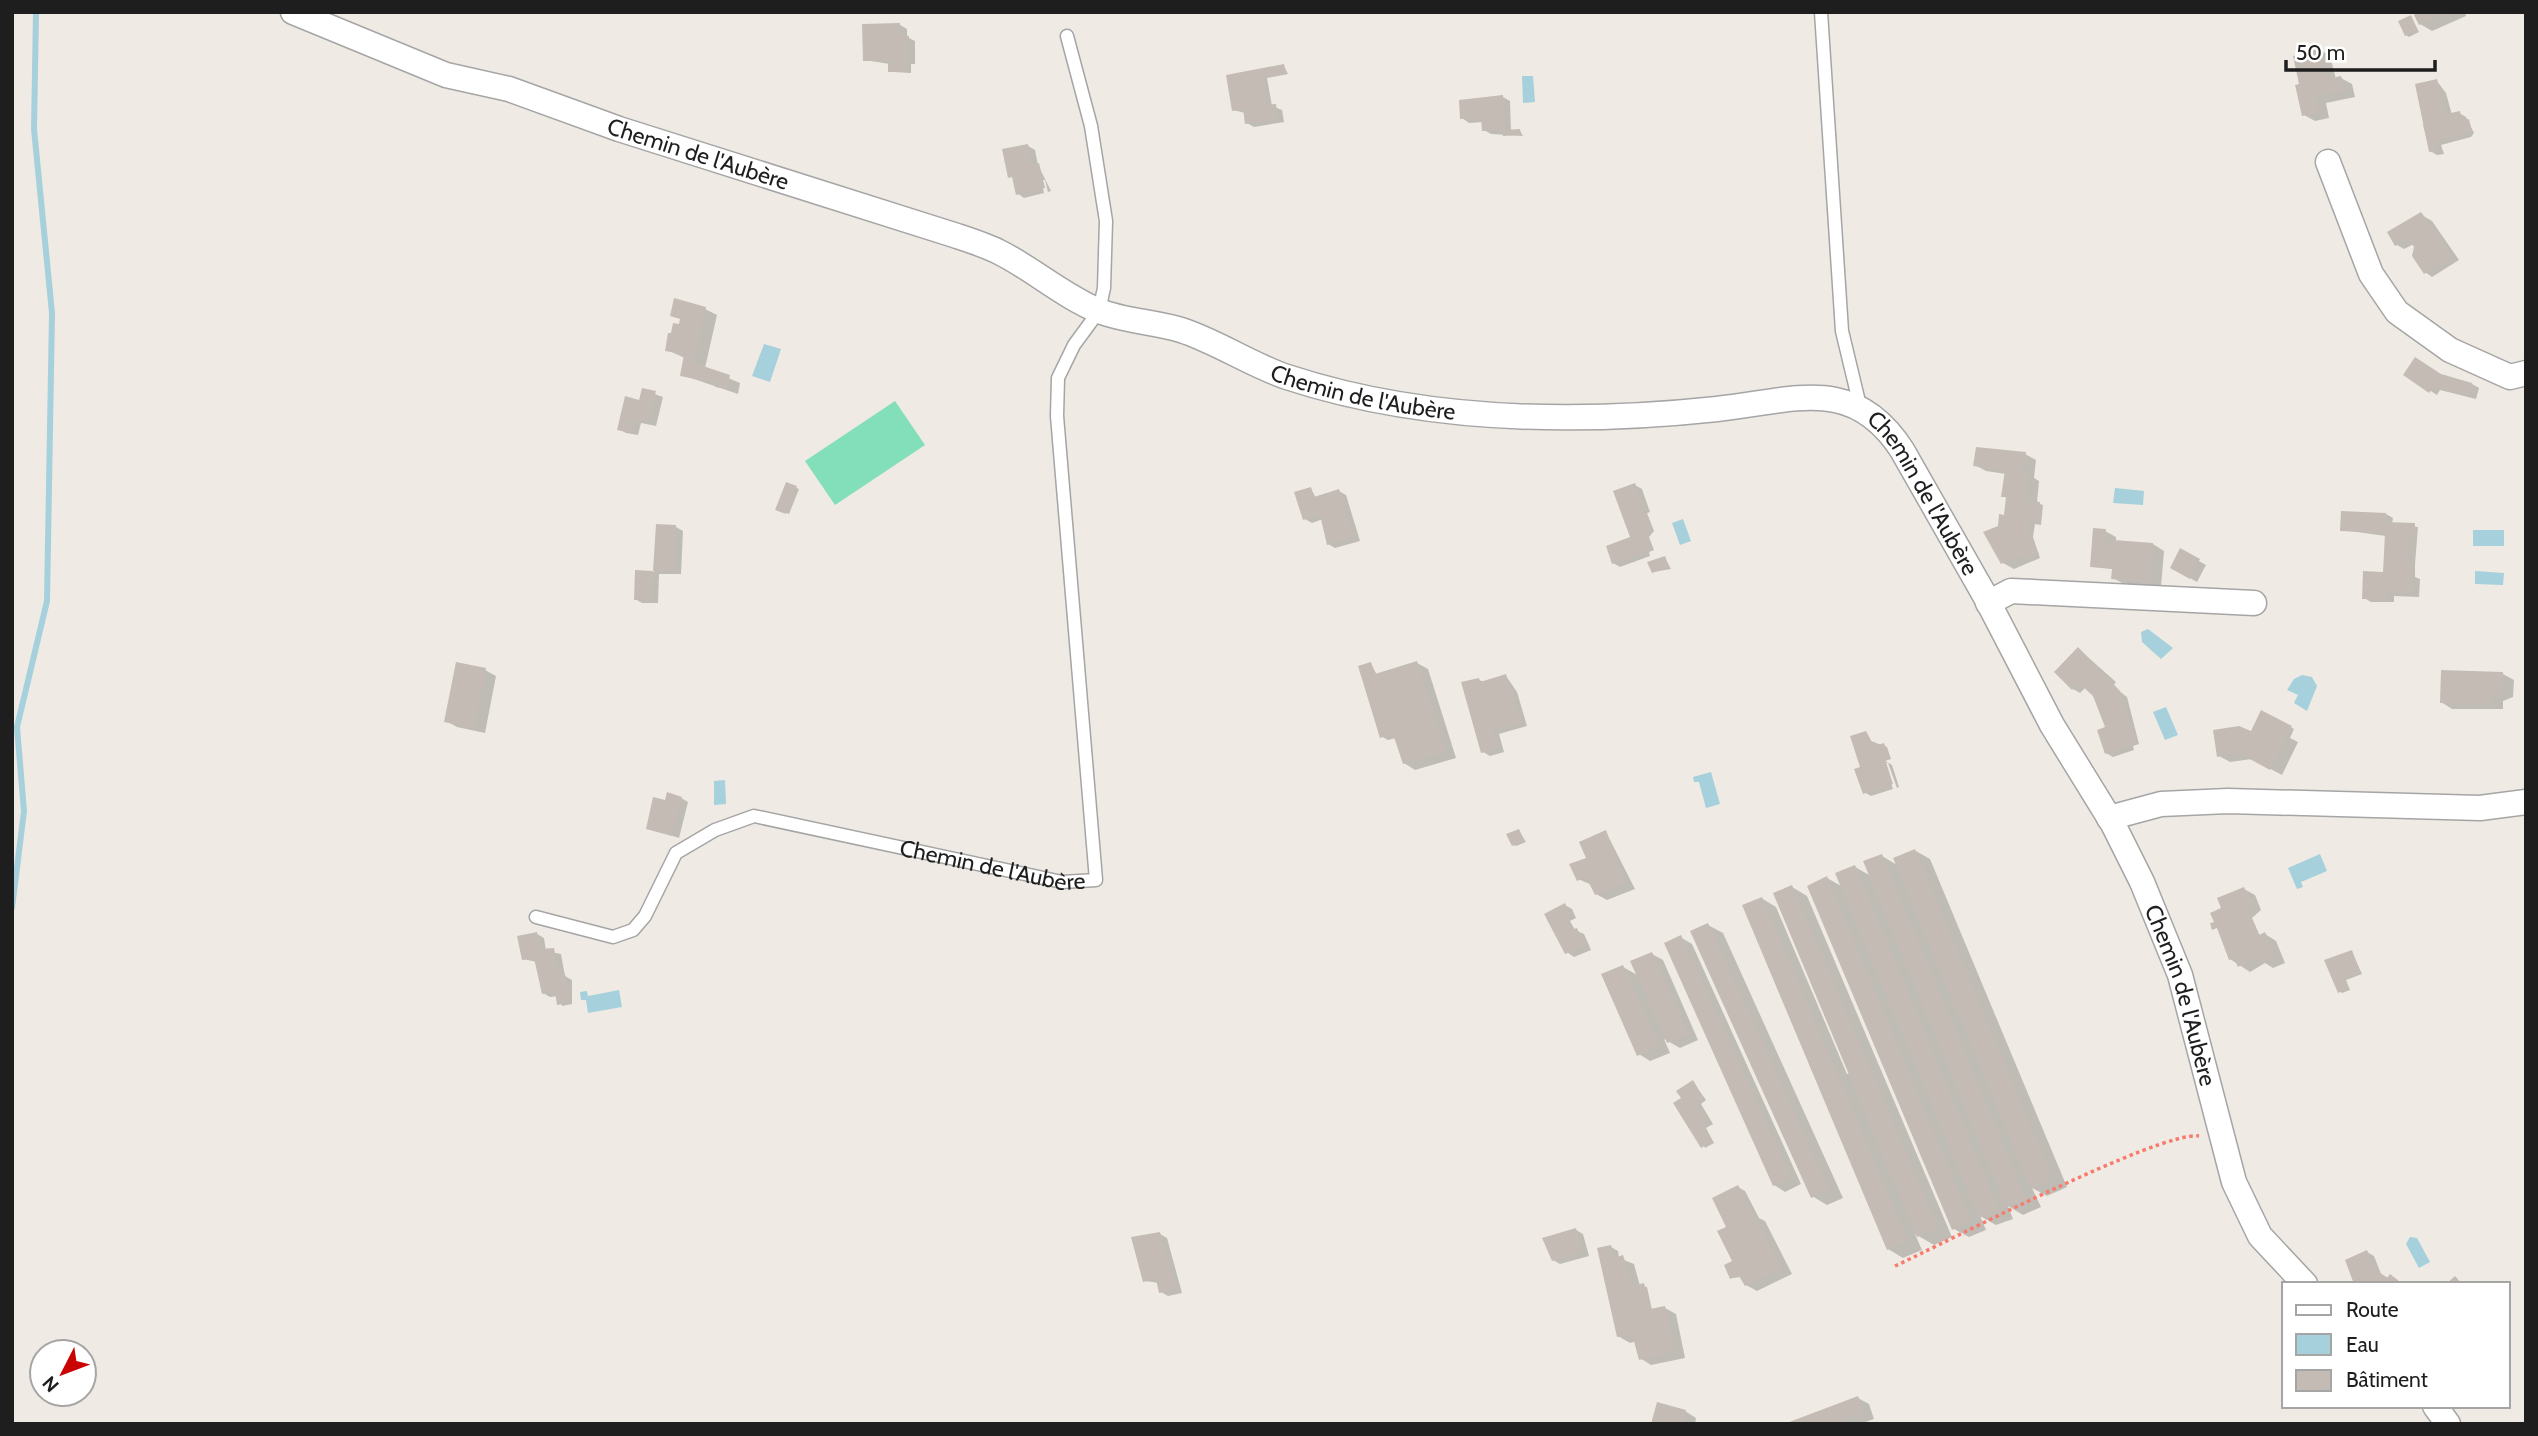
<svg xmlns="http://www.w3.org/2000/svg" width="2538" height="1436" viewBox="0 0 2538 1436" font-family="Cabin,sans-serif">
<rect width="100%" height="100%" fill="#efebe4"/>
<path fill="#83deba" d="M895 401 925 445 835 505 805 461Z"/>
<path fill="#a5d0dc" d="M1522 76H1533L1535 102 1523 103Z
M764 344 781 349 770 382 752 376Z
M2115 488 2144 491 2143 505 2113 503Z
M1683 519 1691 541 1680 545 1672 523Z
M2473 530H2504V546H2473Z
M2475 571 2504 573 2503 585 2475 584Z
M2148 629 2173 648 2161 659 2142 642 2141 632Z
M2302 675 2312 677 2317 686 2307 711 2294 703 2298 695 2287 690 2294 679Z
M2166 707 2178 735 2165 740 2153 712Z
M1711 772 1720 804 1706 808 1699 782H1694L1693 777Z
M725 780 726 804 714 805V781Z
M2320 854 2327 871 2301 882 2303 887 2297 889 2288 868Z
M619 990 622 1007 588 1013 586 1000H581L580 992 587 991 588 996Z
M2410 1237 2417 1238 2430 1262 2419 1268 2406 1244Z"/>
<path fill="#0003" d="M2419 12H2465L2466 16 2432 31 2420 24Z
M2411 17 2419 32 2409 37 2406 35Z
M900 25 907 29V37L915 41V64H911V73L893 72 890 64 864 60Z
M2319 49 2330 56 2336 79 2341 78 2352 84 2355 97 2326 103 2329 118 2315 121 2304 115 2301 85Z
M1284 66 1288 74 1267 78 1272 106 1282 110 1284 122 1254 127 1247 123 1245 113 1233 110 1262 73Z
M2437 81 2446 93 2452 115 2459 113 2466 117 2474 133 2471 137 2441 145 2444 154 2437 155 2430 151 2423 125 2429 124Z
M1503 97 1510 101 1511 131H1520L1523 136 1491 134 1484 130 1483 122 1469 123 1462 118Z
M1028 146 1035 150 1038 165 1051 191 1048 192 1045 180H1041L1044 193 1024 198 1017 193Z
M2420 214 2432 221 2459 260 2432 277 2425 272 2414 244 2404 249 2397 245Z
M705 309 717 315 705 368 740 383 738 394 682 375 685 358 667 350 680 326Z
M2406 375 2442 376 2472 384 2479 388 2476 399 2440 390 2437 395Z
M643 390 663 397 656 426 641 423 638 435 626 433 619 429 640 402Z
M2025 454 2036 460 2034 478 2039 481 2037 503 2043 505 2041 525 2035 524 2033 537 2040 558 2014 569 2003 563 2004 516 2008 499 2003 496 2006 474 1986 471 1975 465Z
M787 484 799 489 789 514 777 509Z
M1635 485 1642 489 1650 512 1647 513 1654 531 1649 537 1654 550 1649 552 1650 556 1620 567 1613 563 1632 538Z
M1311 489 1316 498 1339 491 1346 495 1360 541 1335 548 1328 544 1323 519 1312 523 1305 519Z
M2386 514 2393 518 2392 524 2418 527 2415 564V577L2420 579 2419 597 2394 596V602H2371L2364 598 2385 574 2386 536 2342 530Z
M657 526 676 527 683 531 681 574H659L658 603H642L635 599 637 572H654Z
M2105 531 2116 537V542L2153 544 2164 551 2161 587 2124 584 2113 578V569L2092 566Z
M2181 551 2206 565 2197 582 2172 568Z
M1665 558 1671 569 1653 572Z
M2081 651 2116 682 2113 686 2127 697 2139 744 2133 746 2134 750 2113 757 2106 753 2108 728 2095 695 2086 687 2080 693 2073 689Z
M1417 663 1428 669 1456 758 1415 770 1404 763 1396 738 1388 740 1381 736 1371 664 1377 675Z
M485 670 496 676 485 733 457 727 446 721Z
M2503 674 2514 680 2513 697 2503 701V709H2452L2441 702Z
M1506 676 1517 692 1527 726 1499 734 1504 752 1490 756 1483 752 1479 680 1484 682Z
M2262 712 2294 729 2290 738 2298 742 2282 775 2252 759 2230 762 2219 756 2251 733Z
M1866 733 1871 741 1887 747 1891 759 1885 761 1892 765 1899 787 1897 788 1888 763H1884L1893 789 1871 796 1864 792 1862 768Z
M681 798 688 802 679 838 648 828 666 802Z
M1519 831 1526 842 1516 846 1513 845Z
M1606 832 1635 889 1607 900 1596 894 1592 885 1578 879Z
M1914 850 1930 859 2067 1187 2047 1196 2032 1188 2041 1207 2023 1215 2008 1206 2013 1219 1996 1225 1980 1216 1986 1230 1969 1237 1954 1229 1827 878 1843 887 1855 867 1871 876 1882 856 1897 865Z
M1792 887 1807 896 1952 1237 1934 1245 1915 1234 1922 1250 1903 1258 1888 1249 1761 898 1776 907 1847 1074 1851 1073Z
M2244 889 2255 895 2261 910 2252 918 2260 936 2265 934 2276 941 2285 963 2273 968 2265 963 2250 972 2230 959Z
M1565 905 1572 909 1576 918 1570 921 1575 930 1584 934 1591 950 1574 957 1567 952 1546 915Z
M1708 925 1723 933 1843 1198 1827 1205 1812 1196Z
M537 934 544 938 546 951 561 954 565 976 572 980V1004L562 1006 559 996 550 997 543 993 537 962 523 959Z
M1680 937 1692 944 1801 1184 1785 1192 1774 1185Z
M2352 952 2362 974 2346 980 2350 990 2342 993 2339 991Z
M1652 954 1663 960 1698 1040 1680 1048 1664 1039 1670 1053 1650 1061 1639 1054 1623 967 1639 976Z
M1693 1082 1706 1100 1701 1104 1713 1124 1706 1128 1714 1143 1705 1148 1684 1098Z
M1738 1187 1745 1191 1759 1218 1765 1221 1792 1274 1757 1291 1746 1285 1742 1277 1732 1278 1737 1266 1728 1227Z
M1576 1230 1583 1234 1589 1256 1560 1264 1553 1260Z
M1160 1234 1167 1238 1182 1293 1168 1296 1161 1292 1159 1283 1145 1281Z
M1611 1247 1618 1251 1619 1258 1634 1264 1640 1286 1647 1287 1652 1310 1665 1308 1676 1314 1685 1358 1651 1365 1640 1358 1636 1341 1630 1343 1618 1336Z
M2367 1252 2374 1256 2381 1274 2400 1284H2356Z
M1858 1398 1869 1404 1874 1419 1860 1424H1788Z
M1685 1411 1696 1418 1695 1424H1653Z"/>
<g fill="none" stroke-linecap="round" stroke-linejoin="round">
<path stroke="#a5d0dc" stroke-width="6" d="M12 908 24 811 17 727 47 601 52 313 34 129 36 12"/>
</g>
<path fill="#c4bbb4" d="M2417 12H2450L2419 25 2414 15Z
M2411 15 2418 31 2405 36 2398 21Z
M900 23V35L909 36 908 72H888V61H863L862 24Z
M2319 47 2327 79 2341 76 2345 91 2316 97 2319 112 2302 116 2295 85 2299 84 2293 56 2303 54 2302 51Z
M1284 64 1286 73 1262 77 1266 105 1276 104 1278 119 1245 124 1243 109 1232 111 1226 75Z
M2437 79 2446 114 2460 111 2462 121 2469 119 2472 132 2435 141 2438 150 2429 152 2415 84Z
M1503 95 1505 130 1520 129 1521 135 1503 136 1502 130 1482 131 1481 118 1460 119 1459 100Z
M1028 144 1032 165 1039 163 1045 188 1016 195 1012 177 1008 178 1002 149Z
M2421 212 2453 256 2424 274 2412 256 2414 247 2408 239 2395 246 2387 232Z
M674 298 706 307 694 363 730 375 727 389 715 387 716 383 680 376 684 354 665 351 668 333H671L673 323 679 324 680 319 670 316Z
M2415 357 2441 374 2472 383 2469 396 2433 387 2429 393 2403 375Z
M642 388 656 391 649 423 634 420 631 433 617 430 625 396 639 400Z
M1976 447 2026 452 2023 472 2029 473 2026 500 2040 502 2038 521 2030 520 2029 533 2039 554 2028 559 2025 554 2001 564 1983 532 1998 526 1999 514 2004 515 2006 497H2001L2005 470 1973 466Z
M786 482 797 486 786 514 775 510Z
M1635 483 1652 530 1646 533 1652 549 1612 564 1606 546 1630 537 1613 491Z
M1311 487 1314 497 1339 489 1354 537 1327 545 1320 515 1303 520 1294 492Z
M2341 511 2386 513V522L2415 523V535L2409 534 2408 561H2413L2412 594 2387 593V599H2362L2363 571 2383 572 2385 533 2340 531Z
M656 524 676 525 675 571H653Z
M2093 528 2106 529 2105 544 2114 545V540L2153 543 2150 582 2111 579 2112 569 2090 567Z
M2180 548 2200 559 2190 579 2170 568Z
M1665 556 1669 567 1652 573 1647 562Z
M635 570 653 571 651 600H634Z
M2078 647 2120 691 2137 743 2105 754 2097 730 2105 727 2093 696 2079 683 2072 690 2054 672Z
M1417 661 1446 752 1403 764 1393 734 1380 738 1358 666 1371 662 1375 674Z
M456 662 486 668 474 728 444 722Z
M2441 670 2503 672 2502 691 2492 695V704L2440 703Z
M1506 674 1521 723 1493 730 1498 748 1481 753 1461 682 1479 678 1480 682Z
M2261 710 2292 726 2270 770 2237 752 2217 757 2213 730 2239 726 2251 731Z
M1866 731 1874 746 1884 743 1889 757 1885 759 1893 784 1863 794 1854 769 1860 767 1850 736Z
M667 792 682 797 672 836 646 829 653 797 665 800Z
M1519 829 1524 840 1512 846 1506 834Z
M1606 830 1625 883 1595 895 1586 877 1577 881 1569 864 1586 858 1579 842Z
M1915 849 2053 1179 2031 1189 1893 858Z
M1882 854 2026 1199 2006 1207 1863 861Z
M1855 865 1999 1210 1979 1218 1835 873Z
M1827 876 1971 1221 1952 1230 1807 886Z
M1792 885 1938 1228 1917 1237 1773 893Z
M2244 887 2251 903 2247 910 2259 935 2265 932 2275 957 2260 963 2256 955 2238 967 2234 958 2229 960 2217 928 2212 930 2210 923 2214 922 2210 913 2221 908 2217 898Z
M1762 897 1908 1241 1887 1250 1742 905Z
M1565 903 1570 914 1564 917 1570 930 1577 928 1585 946 1565 954 1544 914Z
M1708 923 1829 1189 1811 1198 1690 931Z
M537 932 540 949 554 948 559 975 565 974 570 1003 557 1005 555 992 542 994 534 958 522 960 517 936Z
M1681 935 1791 1177 1773 1186 1664 943Z
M2352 950 2360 972 2344 978 2348 989 2338 993 2324 960Z
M1652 952 1688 1034 1667 1043 1630 961Z
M1623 965 1660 1046 1637 1056 1601 974Z
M1693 1080 1704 1099 1697 1103 1707 1120 1702 1123 1712 1141 1701 1148 1673 1103 1681 1098 1676 1091Z
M1738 1185 1782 1268 1745 1286 1739 1276 1730 1279 1724 1265 1732 1261 1717 1231 1726 1227 1712 1198Z
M1576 1228 1582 1252 1552 1261 1542 1238Z
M1160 1232 1176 1289 1159 1293 1156 1279 1143 1282 1131 1237Z
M1611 1245 1614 1258 1623 1255 1633 1286 1644 1283 1650 1309 1665 1306 1675 1352 1639 1360 1632 1334 1617 1337 1597 1248Z
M2367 1250 2374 1268 2387 1278 2390 1274 2399 1281 2397 1284H2354L2345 1260Z
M2455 1276 2462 1284H2446Z
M1858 1396 1863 1413 1832 1424H1784Z
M1657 1402 1686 1410 1683 1424H1651Z"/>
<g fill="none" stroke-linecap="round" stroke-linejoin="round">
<g stroke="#a5a5a5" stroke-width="15">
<g id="lane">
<path d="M1821 12 1842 331 1860 406"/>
<path id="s1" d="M536 917 613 937 633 930 645 916 676 853 715 830 754 816 1062 882 1096 880 1057 416 1058 378 1074 345 1099 311 1104 288 1106 221 1091 126 1067 36"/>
</g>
</g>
<g stroke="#a5a5a5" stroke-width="27">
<g id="street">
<path id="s2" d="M293 12 446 75 509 89 619 129 954 235C969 240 985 245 999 252 1033 269 1063 296 1099 311 1124 321 1155 322 1181 330 1218 342 1251 365 1287 377 1424 422 1576 424 1717 409 1793 401 1853 374 1902 450L1984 594 2052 725 2113 824 2142 882 2180 975 2234 1182 2260 1236 2305 1284"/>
<path d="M2328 162 2371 274 2397 312 2450 350 2510 377 2526 373"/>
<path d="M1988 603 2011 591 2254 603"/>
<path d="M2109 818 2161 804 2228 801 2480 808 2526 802"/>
<path d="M2435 1406 2448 1424"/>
</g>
</g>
<path stroke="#f97a6c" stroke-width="3.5" stroke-dasharray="3.5 3.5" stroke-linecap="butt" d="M1895 1266C1945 1243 2159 1131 2199 1136"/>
<use href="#lane" stroke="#fff" stroke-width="12"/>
<use href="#street" stroke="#fff" stroke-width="24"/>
</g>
<g text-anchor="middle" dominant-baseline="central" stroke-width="5" stroke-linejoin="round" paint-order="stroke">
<g font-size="23" fill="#1e1e1e" stroke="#fff">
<text stroke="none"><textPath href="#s2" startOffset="430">Chemin de l'Aubère</textPath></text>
<text stroke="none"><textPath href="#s2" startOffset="1141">Chemin de l'Aubère</textPath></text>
<text stroke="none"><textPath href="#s2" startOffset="1750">Chemin de l'Aubère</textPath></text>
<text stroke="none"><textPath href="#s1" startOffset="520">Chemin de l'Aubère</textPath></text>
<text stroke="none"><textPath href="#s2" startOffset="2317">Chemin de l'Aubère</textPath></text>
</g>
</g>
<rect width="2538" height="1436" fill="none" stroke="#1e1e1e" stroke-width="28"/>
<rect x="2282" y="1282" width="228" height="126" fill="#ffffff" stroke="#a5a5a5" stroke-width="2"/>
<rect x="2296" y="1305" width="35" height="10" fill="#ffffff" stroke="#a5a5a5" stroke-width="2"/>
<text x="2346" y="1317" font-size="21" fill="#1e1e1e">Route</text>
<rect x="2296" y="1334" width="35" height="21" fill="#a5d0dc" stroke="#a5a5a5" stroke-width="2"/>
<text x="2346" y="1352" font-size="21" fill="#1e1e1e">Eau</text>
<rect x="2296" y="1370" width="35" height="21" fill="#c4bbb4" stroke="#a5a5a5" stroke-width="2"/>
<text x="2346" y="1387" font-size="21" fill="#1e1e1e">Bâtiment</text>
<g transform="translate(63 1373) rotate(228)"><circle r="33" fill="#ffffff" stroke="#a5a5a5" stroke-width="2"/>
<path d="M0-5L12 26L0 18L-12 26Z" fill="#ca0202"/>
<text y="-10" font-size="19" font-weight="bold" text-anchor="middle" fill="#1e1e1e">N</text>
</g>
<path d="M2286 60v10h149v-10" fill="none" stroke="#1e1e1e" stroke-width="3.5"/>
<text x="2296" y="60" font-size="21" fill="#1e1e1e" stroke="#ffffff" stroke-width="5" paint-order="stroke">50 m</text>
</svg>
